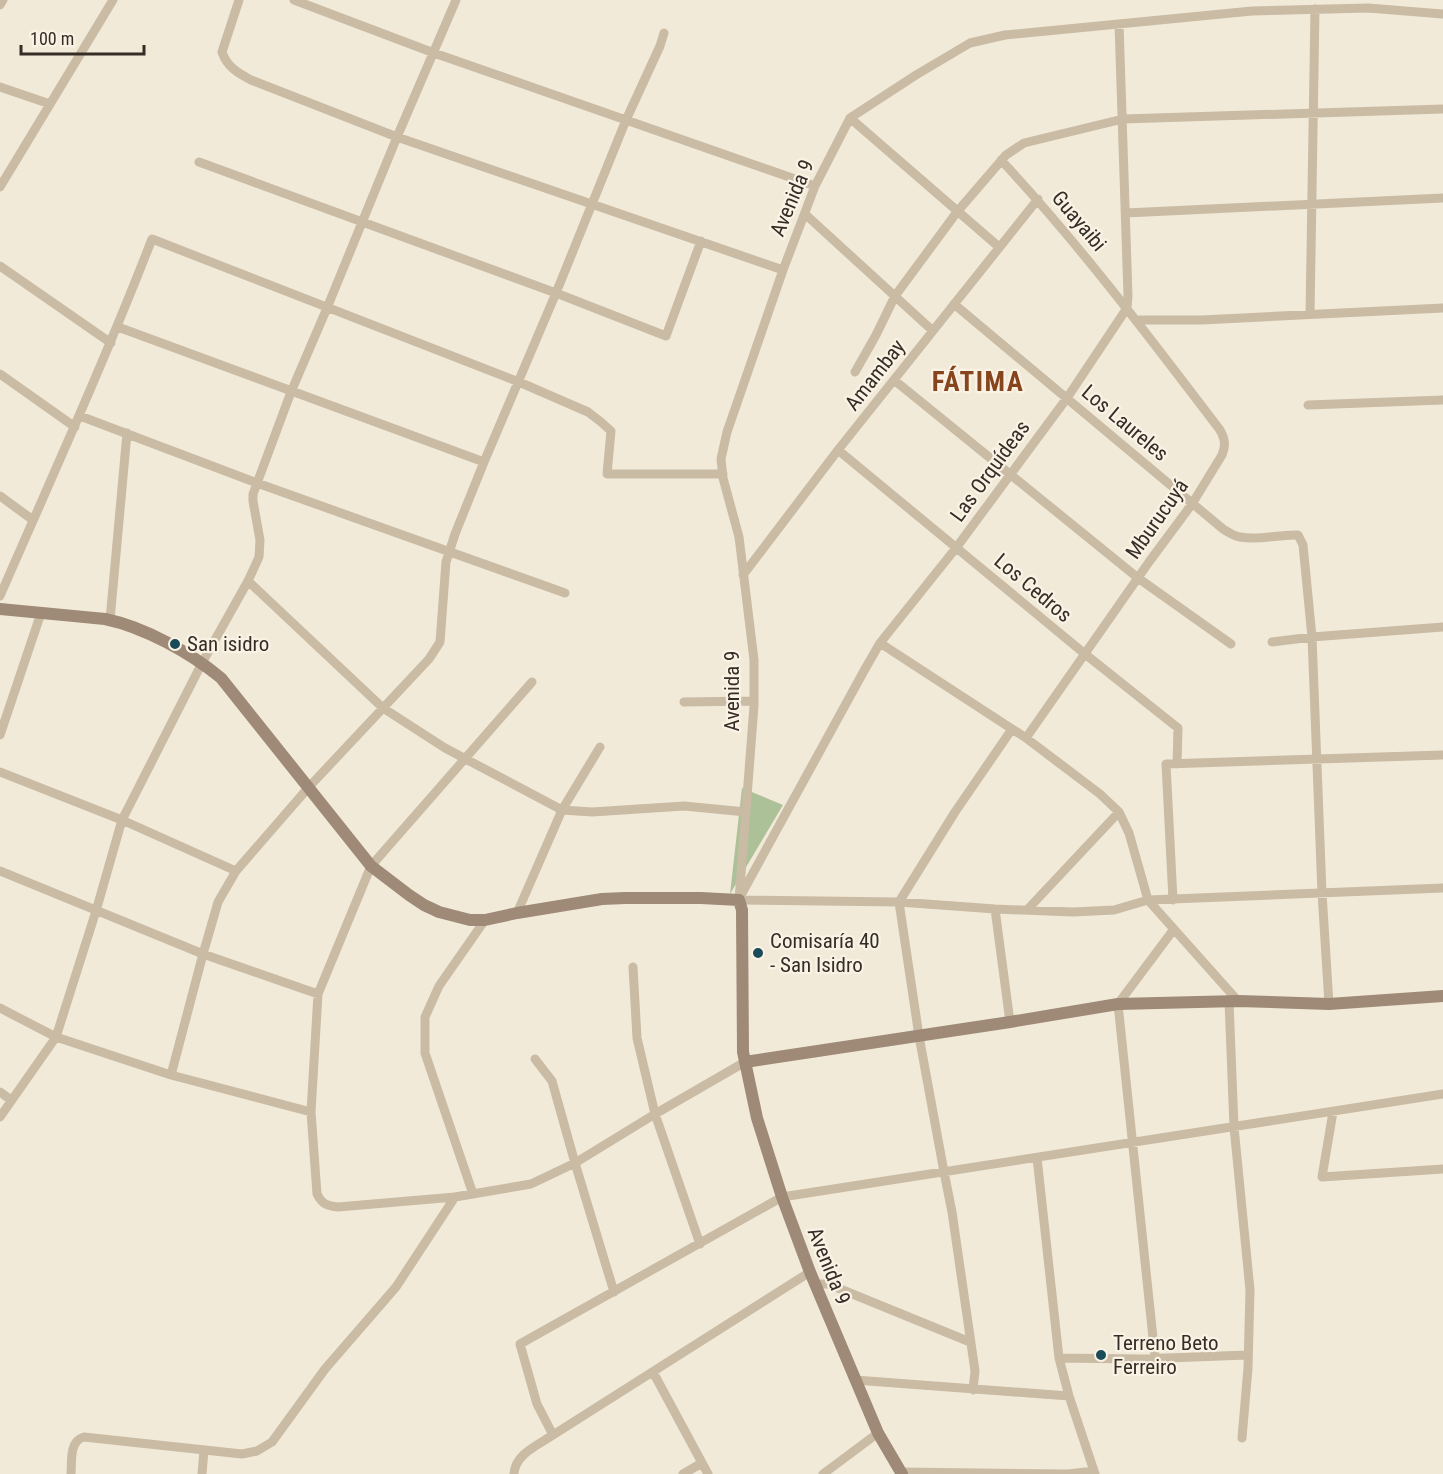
<svg xmlns="http://www.w3.org/2000/svg" width="1443" height="1474" viewBox="0 0 1443 1474" font-family="'Roboto Condensed',sans-serif">
<rect width="100%" height="100%" fill="#f2ead8"/>
<path fill="#adc198" d="M742 788 783 805 730 894Z"/>
<g fill="none" stroke-linecap="round" stroke-linejoin="round">
<path stroke="#cabba4" stroke-width="9" d="M239 0 222 52C227 67 238 73 251 80L397 137 783 270
M294 0 434 53 815 186
M0 5 3 0
M0 87 50 104
M850 118 999 247
M1001 160C1080 245 1150 338 1220 430 1225 439 1226 445 1222 455L1192 504 1149 562 1026 738
M199 162 556 293 666 336 701 241
M0 187 113 0
M1126 213 1443 198
M805 214 933 331
M0 266 111 343
M954 304 1223 529C1228 532 1234 536 1240 537 1259 541 1279 534 1298 535L1303 545 1312 637 1322 893 1329 1004
M1310 314 1315 9
M1137 320H1202L1443 308
M118 327 484 462
M855 372 876 335 895 296 957 212 1006 155 1024 143 1123 119 1443 109
M0 374 75 427
M894 380 1138 578 1231 644
M1308 405 1443 400
M80 416 257 483 565 593
M838 450 1085 654 1178 728 1177 764
M0 496 33 520
M743 575 838 450 1038 199
M248 581 383 708 445 748 562 810 592 812 684 806 746 812
M0 596C52 477 105 360 152 239L519 382 588 412 601 422 611 431 607 474H723
M110 620 127 433
M1272 642 1312 637 1443 627
M880 643 1026 738 1100 794 1119 812 1129 833 1148 900 1238 1001
M532 682 371 866 318 994 311 1112 317 1194C322 1204 327 1206 338 1207L455 1197 531 1184 575 1163 655 1114 745 1062
M684 702 754 701
M0 735 41 613
M0 772 122 820 236 871
M0 871 203 954 318 994
M741 895 865 669 880 643 956 548 1067 398 1127 308 1128 296 1119 24
M739 900 754 706V660L739 537 723 478 721 459 727 432 783 270 815 186 850 118 916 75 970 43 1005 35 1252 11 1368 8 1443 14
M739 900 899 902 995 909 1073 912 1114 910 1148 900 1443 888
M1173 900 1166 764 1443 755
M995 909 1010 1022
M1027 910 1119 812
M517 913 562 810 600 747
M633 967 637 1038 655 1114 700 1244
M1229 1001 1234 1127 1250 1290 1248 1368 1242 1438
M0 1008 56 1037 171 1075 311 1112
M535 1059 552 1081 575 1163 614 1292
M171 1075 203 954 218 902 236 871 308 788 429 659 440 642 446 562 455 534 484 462 556 293 626 120 660 46 664 33
M0 1092 11 1100
M1333 1112 1322 1177 1443 1169
M0 1117 56 1037 96 911 122 820 202 663 248 581 259 557 260 540 253 501V494L291 392 327 308 397 137 456 0
M1037 1158 1059 1358 1069 1396 1095 1474
M473 1194 425 1053V1017L439 986 485 920
M815 1284H828L970 1342
M1155 1357 1118 1004 1174 929
M1059 1358 1140 1359 1248 1355
M653 1372 708 1474
M855 1380 1069 1396
M973 1390 975 1371 952 1212 944 1172 919 1036 899 902 955 812 1012 729
M553 1435 537 1404 520 1344 782 1197 1443 1094
M901 1472 1068 1474 1094 1471
M71 1474C72 1461 69 1441 84 1437L242 1454 257 1451 272 1442 325 1369 396 1287 455 1197
M202 1474 204 1450
M514 1474C515 1454 538 1445 553 1435L810 1272
M683 1474 702 1463
M823 1474 878 1433"/>
<path stroke="#9e8a76" stroke-width="12" d="M0 609 105 619C144 627 191 653 221 678L371 866 409 895 424 905 439 912 470 920H485L517 913 602 899 625 898H701L739 900 742 910 743 1052 757 1118 782 1197 810 1272 878 1433 902 1474
M745 1062 1010 1022 1118 1004 1238 1001 1329 1004 1443 996"/>
</g>
<g fill="#1a4b58" stroke="#faf3e5" stroke-width="2">
<circle cx="175" cy="644" r="6"/>
<circle cx="758" cy="953" r="6"/>
<circle cx="1101" cy="1355" r="6"/>
</g>
<g text-anchor="middle" dominant-baseline="central" stroke-width="4.5" stroke-linejoin="round" paint-order="stroke">
<g font-size="21" fill="#352d26" stroke="#faf3e5">
<text transform="translate(792 198) rotate(-67)">Avenida 9</text>
<text transform="translate(1079 221) rotate(50)">Guayaibi</text>
<text transform="translate(875 375) rotate(-52)">Amambay</text>
<text transform="translate(1125 423) rotate(40)">Los Laureles</text>
<text transform="translate(990 471) rotate(-54)">Las Orquídeas</text>
<text transform="translate(1157 519) rotate(-55)">Mburucuyá</text>
<text transform="translate(1033 588) rotate(40)">Los Cedros</text>
<text transform="translate(732 691) rotate(-90)">Avenida 9</text>
<text transform="translate(829 1266) rotate(68)">Avenida 9</text>
</g>
<g font-size="21" fill="#352d26" stroke="#faf3e5" text-anchor="start">
<text x="187" y="644">San isidro</text>
<text x="770" y="941">Comisaría 40<tspan x="770" dy="24">- San Isidro</tspan></text>
<text x="1113" y="1343">Terreno Beto<tspan x="1113" dy="24">Ferreiro</tspan></text>
</g>
<g font-size="27" font-weight="bold" letter-spacing="1.5" fill="#87451d" stroke="#faf3e5">
<text x="978" y="382">FÁTIMA</text>
</g>
</g>
<path d="M21 45v9h123v-9" fill="none" stroke="#352d26" stroke-width="3"/>
<text x="30" y="45" font-size="18" fill="#352d26" stroke="#faf3e5" stroke-width="4.5" paint-order="stroke">100 m</text>
</svg>
